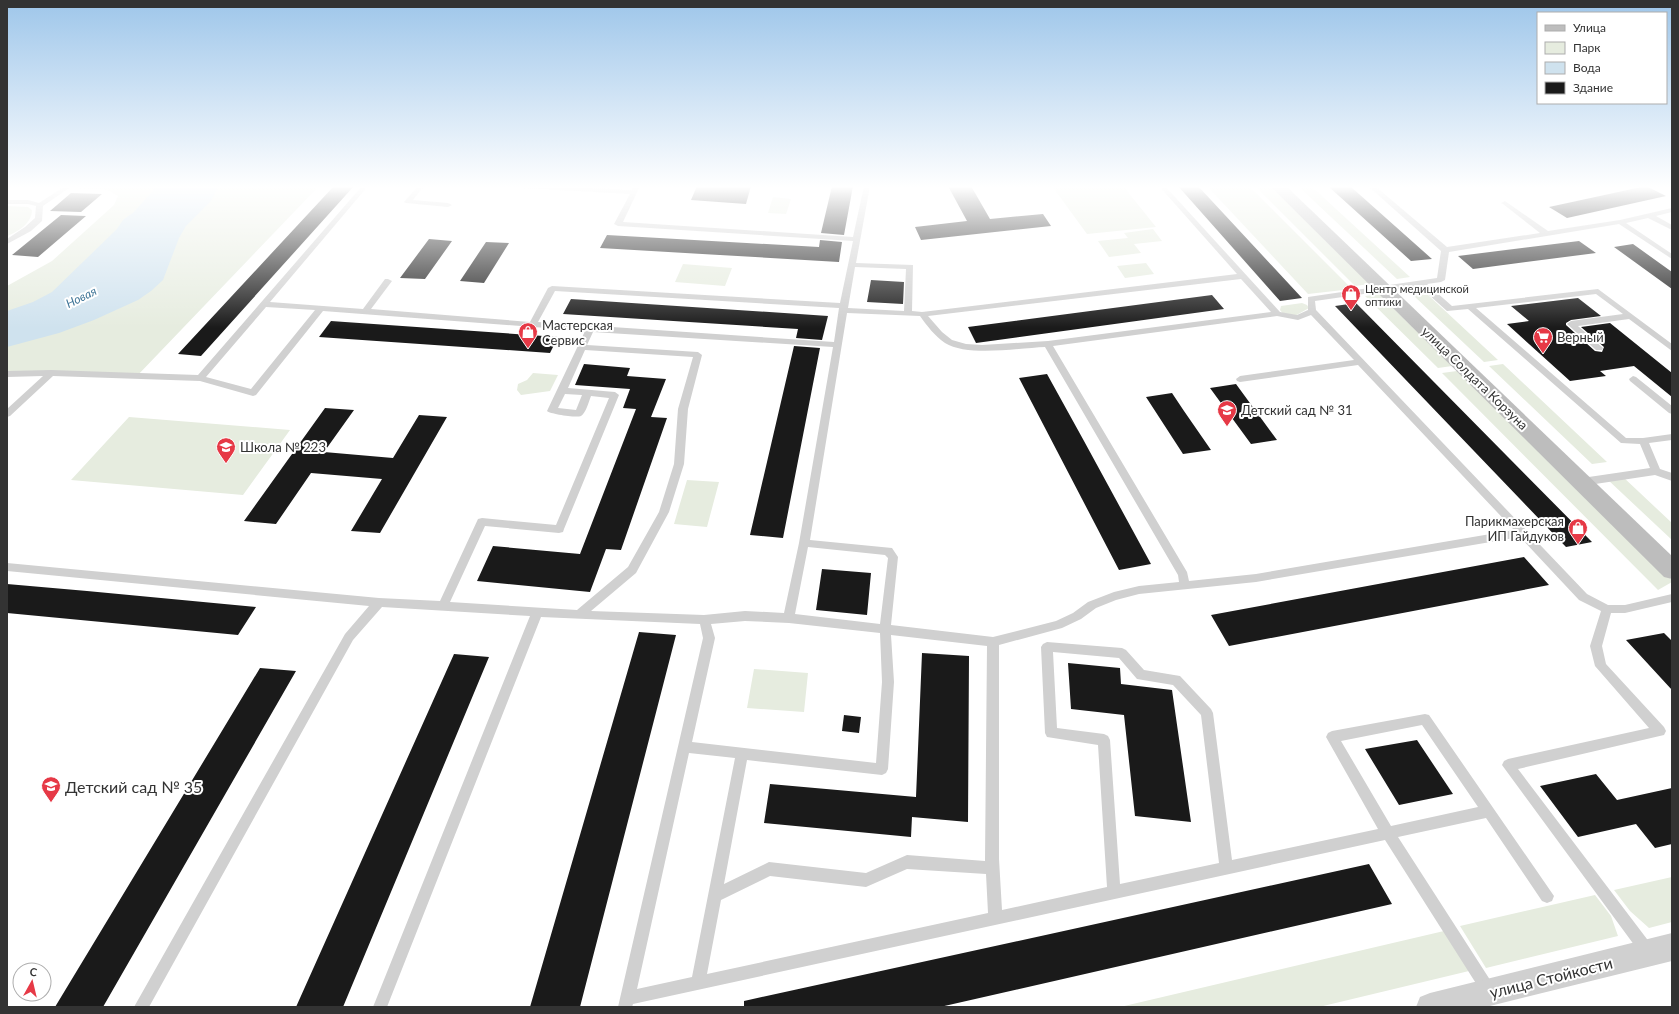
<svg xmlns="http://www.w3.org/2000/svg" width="1679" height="1014" viewBox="0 0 1679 1014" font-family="Lato,sans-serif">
<rect width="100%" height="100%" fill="#fff"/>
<path fill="#e6ecdf" d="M78 186H319L136 377 25 374 7 376V286L52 261 114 205 118 196 108 190 75 188Z
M1052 186H1123L1156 227 1087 234Z
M1207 186H1249L1352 289 1308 294Z
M1255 186H1270L1370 284 1355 286Z
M1298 186H1311L1410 277 1397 279Z
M773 197 791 199 786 214 768 213Z
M7 206 28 207 32 210C32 223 18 232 7 236Z
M1153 229 1162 241 1134 244 1141 253 1109 257 1098 241 1128 238 1124 233Z
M1146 263 1154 274 1125 278 1117 266Z
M683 264 732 268 725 286 675 282Z
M1379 294 1452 366 1438 368 1365 296Z
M1427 294 1498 360 1484 362 1414 296Z
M1302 303 1307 305 1309 308 1293 317 1284 315 1280 310 1281 306Z
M1503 364 1607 462 1592 464 1489 366Z
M1457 371 1672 580V582L1658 590 1442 373Z
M533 373 558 375 550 391 521 395 517 390 518 384 527 380Z
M129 417 290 430 243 495 71 480Z
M1622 476 1672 523V540L1607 479Z
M687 480 719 482 707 527 674 524Z
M754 669 808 673 804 712 747 708Z
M1672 877V922L1649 928 1630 911 1614 890Z
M1595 895 1611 916 1618 936 1486 968 1460 926Z
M1444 931 1469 971 1319 1007H1120Z"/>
<path fill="#cfe2ee" d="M157 186H219L211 201 186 226 179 238 163 280 151 291 138 300 94 320 59 333 7 347V311L33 302 52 292 117 229 123 220 134 212Z"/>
<path fill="#1a1a1a" d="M334 186H354L201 356 178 354Z
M697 186H751L746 204 691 200Z
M832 186H853L844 235 821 233Z
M948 186H971L990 219 1043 214 1051 226 921 240 915 227 967 221Z
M1178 186H1198L1302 298 1280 301Z
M1328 186H1350L1432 259 1411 261Z
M1646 186 1666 196 1567 218 1549 207Z
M71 193 102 194 81 212 50 211Z
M61 215 86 216 38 257 12 255Z
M607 235 819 247 820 240 842 242 839 262 600 248Z
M429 239 452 241 425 279 400 278Z
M1579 241 1596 253 1473 269 1458 256Z
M486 242 509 243 484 283 460 281Z
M1633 244 1672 272V289L1614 247Z
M871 280 904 282 903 304 867 302Z
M1212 295 1224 309 976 343 968 327Z
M1578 298 1601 316 1571 320 1566 323V325L1595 351 1602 352 1604 347 1581 327 1610 323 1672 373V397L1634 366 1600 371 1606 376 1570 381 1507 324 1529 321 1511 306Z
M571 299 799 314 828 316 822 340 796 338 798 329 563 314Z
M1356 303 1592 542 1566 547 1335 306Z
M331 321 345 322 558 337 550 353 319 337Z
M794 346 820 348 783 538 750 535Z
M584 364 630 368 627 376 666 379 651 417 667 418 621 550 606 549 590 592 477 581 493 546 580 554 636 409 623 408 630 389 575 385Z
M1047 374 1084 441 1151 564 1119 570 1019 378Z
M1236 384 1277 440 1251 444 1210 388Z
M1172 393 1184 411 1211 450 1183 454 1146 397Z
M325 408 354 410 324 452 393 458 419 415 447 417 380 533 351 531 382 479 311 473 276 524 244 521Z
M1524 557 1549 585 1229 646 1211 615Z
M822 569 871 573 867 615 816 610Z
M7 584 87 591 256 607 238 635 7 613Z
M639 632 676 635 580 1007H530Z
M1664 633 1672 641V690L1626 640Z
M922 653 969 656 968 822 912 817 911 837 764 823 770 784 916 797Z
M454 654 489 657 343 1007H296Z
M1068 663 1120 668 1121 684 1172 690 1191 822 1135 816 1124 715 1071 709Z
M260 668 296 671 103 1007H55Z
M844 715 861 717 859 733 842 731Z
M1417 740 1453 794 1399 805 1365 749Z
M1596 774 1617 800 1672 788V844L1655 848 1636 824 1578 837 1540 786Z
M1369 864 1392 904 940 1007H744V1001Z"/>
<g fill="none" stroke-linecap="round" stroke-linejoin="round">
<path fill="#d0d0d0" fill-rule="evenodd" d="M65 186H72L43 206 42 221 31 231 7 244V239L25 227 35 218 36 206 28 204H7V200H28L39 203Z
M362 186H368L270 302 363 309 385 279H388L392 281 371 309 530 322 548 288 552 286 840 303 853 241 618 226 614 224 630 194 522 188 519 186H552L632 190 634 186H640L623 222 853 237 864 186H870L856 263 913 265 912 311 922 312 1237 274 1159 186H1165L1280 312 1297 315 1308 310V297L1437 278 1441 251 1368 186H1375L1447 247 1540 233 1503 204 1501 203 1505 201 1548 231 1620 220 1672 208V212L1656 216 1672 225V230L1648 218 1626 223 1672 254V259L1619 224 1449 252 1445 280 1441 282 1427 284 1452 306 1598 289 1672 344V351L1629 319 1578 326 1603 348 1602 350H1596L1567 324 1571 321 1623 314 1596 294 1476 308 1626 438H1643L1672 434V440L1649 443 1660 469 1672 473V481L1655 475 1582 486 1579 485 1577 482 1579 479 1582 478 1650 468 1640 444 1621 443 1468 309 1447 311 1419 286 1315 301 1316 310 1587 594 1608 605H1625L1672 594V602L1625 613H1611L1602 646 1606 664 1664 727 1666 731 1664 735 1518 769 1653 947 1655 952 1653 957 1648 959 1643 957 1502 765 1504 761 1508 759 1649 728 1595 666 1590 646 1601 611 1579 600 1520 537 1256 582 1139 594 1116 600 1096 608 1081 619 1062 628 999 645V859L1002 910 1107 887 1098 745 1047 737 1045 733 1041 647 1043 644 1047 642 1122 648 1126 650 1144 670 1180 676 1211 709 1213 713 1232 860 1378 829 1326 737 1328 733 1332 731 1425 714 1429 715 1554 896 1552 901 1547 903 1542 901 1486 818 1398 837 1494 986 1496 991 1494 996 1489 998 1484 996 1385 840 633 1004 632 1007H618L703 638 700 624 541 617 387 1007H373L530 616 382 607 353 640 149 1007H134L345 634 369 606 7 571V563L379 598 440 601 478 519 482 518 556 525 609 398 591 396C589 401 586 413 581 416 576 418 550 414 547 411L585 331 323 311 256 395 253 396 200 381 53 376 10 416 7 417V409L43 376 7 377V371L51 370 198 375ZM855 267 906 269 904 311 848 308ZM1241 279 1271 312 1048 341 982 345 966 344 952 340 942 332 928 316ZM555 291 839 308 834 342 538 322ZM266 307 315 310 251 389 206 377ZM847 313 920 316C927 326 935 336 945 343 967 357 1020 348 1045 347L1178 575 1179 582 1139 586 1114 592 1088 602 1073 613 1056 621 993 637 891 625 898 557 892 548 810 540ZM1311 315 1354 360 1240 376 1236 379 1237 381 1240 382 1358 365 1514 530 1256 574 1189 581 1187 572 1053 346 1277 316 1298 320ZM593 332 833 347 799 543 784 613 745 611 704 615 591 611 636 573 669 512 684 464 688 409 702 355 698 352 587 345ZM585 350 693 357 678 409 674 464 659 512 628 567 577 610 450 602 485 526 559 533 563 532 564 529 619 395 615 392 568 388ZM565 394 582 395 576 410 558 408ZM808 547 885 555 888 558 880 624 795 614ZM745 621 789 623 880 633 882 682 876 763 692 742 715 638 711 624ZM891 635 987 646 985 861 907 855 866 873 769 862 724 884 747 760 882 775 886 773 888 769 894 682ZM1053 652 1119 658 1137 679 1173 685 1201 715 1219 863 1120 884 1110 740 1108 736 1104 734 1057 728ZM1422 725 1478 807 1391 826 1341 741ZM689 753 735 758 692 977 637 989ZM907 869 986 874 988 913 707 974 721 900 770 876 866 887Z
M418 186H424L413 200 448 203 452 205 448 207 406 203 404 202Z
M1633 376 1636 377 1672 406V414L1669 413 1630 381 1629 379Z"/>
<path fill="#d0d0d0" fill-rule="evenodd" d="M1672 933V961L1486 1007H1416L1420 997 1430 993Z"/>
<path fill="#bdbdbd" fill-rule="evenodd" d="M1270 186H1286L1672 556V579L1664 577Z"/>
</g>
<linearGradient id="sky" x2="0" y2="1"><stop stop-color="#9ec6ea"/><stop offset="0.57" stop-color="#fff"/><stop offset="1" stop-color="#fff" stop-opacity="0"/></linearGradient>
<rect width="1679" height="328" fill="url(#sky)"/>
<defs>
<g id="shop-pin" transform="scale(1)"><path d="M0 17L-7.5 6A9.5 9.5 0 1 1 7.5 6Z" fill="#e63946" stroke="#fff"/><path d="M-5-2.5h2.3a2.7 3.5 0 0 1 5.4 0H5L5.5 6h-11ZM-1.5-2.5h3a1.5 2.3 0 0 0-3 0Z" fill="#fff"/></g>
<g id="supermarket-pin" transform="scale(1)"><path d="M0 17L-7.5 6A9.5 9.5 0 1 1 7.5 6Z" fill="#e63946" stroke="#fff"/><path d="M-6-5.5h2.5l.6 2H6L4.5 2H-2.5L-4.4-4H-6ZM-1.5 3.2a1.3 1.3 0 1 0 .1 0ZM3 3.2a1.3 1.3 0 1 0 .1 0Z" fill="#fff"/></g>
<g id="school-pin" transform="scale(1)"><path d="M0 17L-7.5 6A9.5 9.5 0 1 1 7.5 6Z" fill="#e63946" stroke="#fff"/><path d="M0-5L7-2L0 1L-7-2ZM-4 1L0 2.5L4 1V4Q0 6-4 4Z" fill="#fff"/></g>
</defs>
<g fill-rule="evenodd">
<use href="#shop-pin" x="1351" y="294"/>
<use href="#shop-pin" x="528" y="332"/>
<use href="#supermarket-pin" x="1543" y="337"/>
<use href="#school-pin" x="1227" y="410"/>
<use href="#school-pin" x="226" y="447"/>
<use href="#shop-pin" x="1578" y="528"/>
<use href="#school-pin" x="51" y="786"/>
</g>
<g text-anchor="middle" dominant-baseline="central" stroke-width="4" stroke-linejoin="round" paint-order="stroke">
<g font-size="11" fill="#333" stroke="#fff" text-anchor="start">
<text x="1365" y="288">Центр медицинской<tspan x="1365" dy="13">оптики</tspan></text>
</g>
<g font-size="12" font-style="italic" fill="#3f7597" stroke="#fff">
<text transform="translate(81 297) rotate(-26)">Новая</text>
</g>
<g font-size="13" fill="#333" stroke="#fff" text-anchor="start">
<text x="542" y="325">Мастерская<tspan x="542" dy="15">Сервис</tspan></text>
<text x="1557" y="337">Верный</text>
<text x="1241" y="410">Детский сад № 31</text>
<text x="240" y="447">Школа № 223</text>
<text x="1564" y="521" text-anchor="end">Парикмахерская<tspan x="1564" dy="15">ИП Гайдуков</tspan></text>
</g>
<g font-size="13" fill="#333" stroke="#fff">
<text transform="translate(1475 378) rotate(44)">улица Солдата Корзуна</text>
</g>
<g font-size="16" fill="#333" stroke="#fff" text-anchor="start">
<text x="65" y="786">Детский сад № 35</text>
</g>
<g font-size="16" fill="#333" stroke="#fff">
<text transform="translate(1551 977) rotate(-14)">улица Стойкости</text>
</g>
</g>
<rect width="1679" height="1014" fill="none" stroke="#333333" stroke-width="16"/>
<rect x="1537" y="12" width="130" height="92" fill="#ffffff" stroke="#adadad"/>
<rect x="1545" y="25" width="20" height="6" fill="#bdbdbd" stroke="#adadad"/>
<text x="1573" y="32" font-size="12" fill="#333333">Улица</text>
<rect x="1545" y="42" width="20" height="12" fill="#e6ecdf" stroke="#adadad"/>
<text x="1573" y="52" font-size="12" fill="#333333">Парк</text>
<rect x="1545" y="62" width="20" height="12" fill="#cfe2ee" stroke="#adadad"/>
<text x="1573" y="72" font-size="12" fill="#333333">Вода</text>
<rect x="1545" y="82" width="20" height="12" fill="#1a1a1a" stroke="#adadad"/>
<text x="1573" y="92" font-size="12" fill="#333333">Здание</text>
<g transform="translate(32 982) rotate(8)"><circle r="19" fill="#ffffff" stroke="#adadad"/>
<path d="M0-3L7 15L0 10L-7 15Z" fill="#e63946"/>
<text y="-6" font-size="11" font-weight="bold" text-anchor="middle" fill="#333333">С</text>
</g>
</svg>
